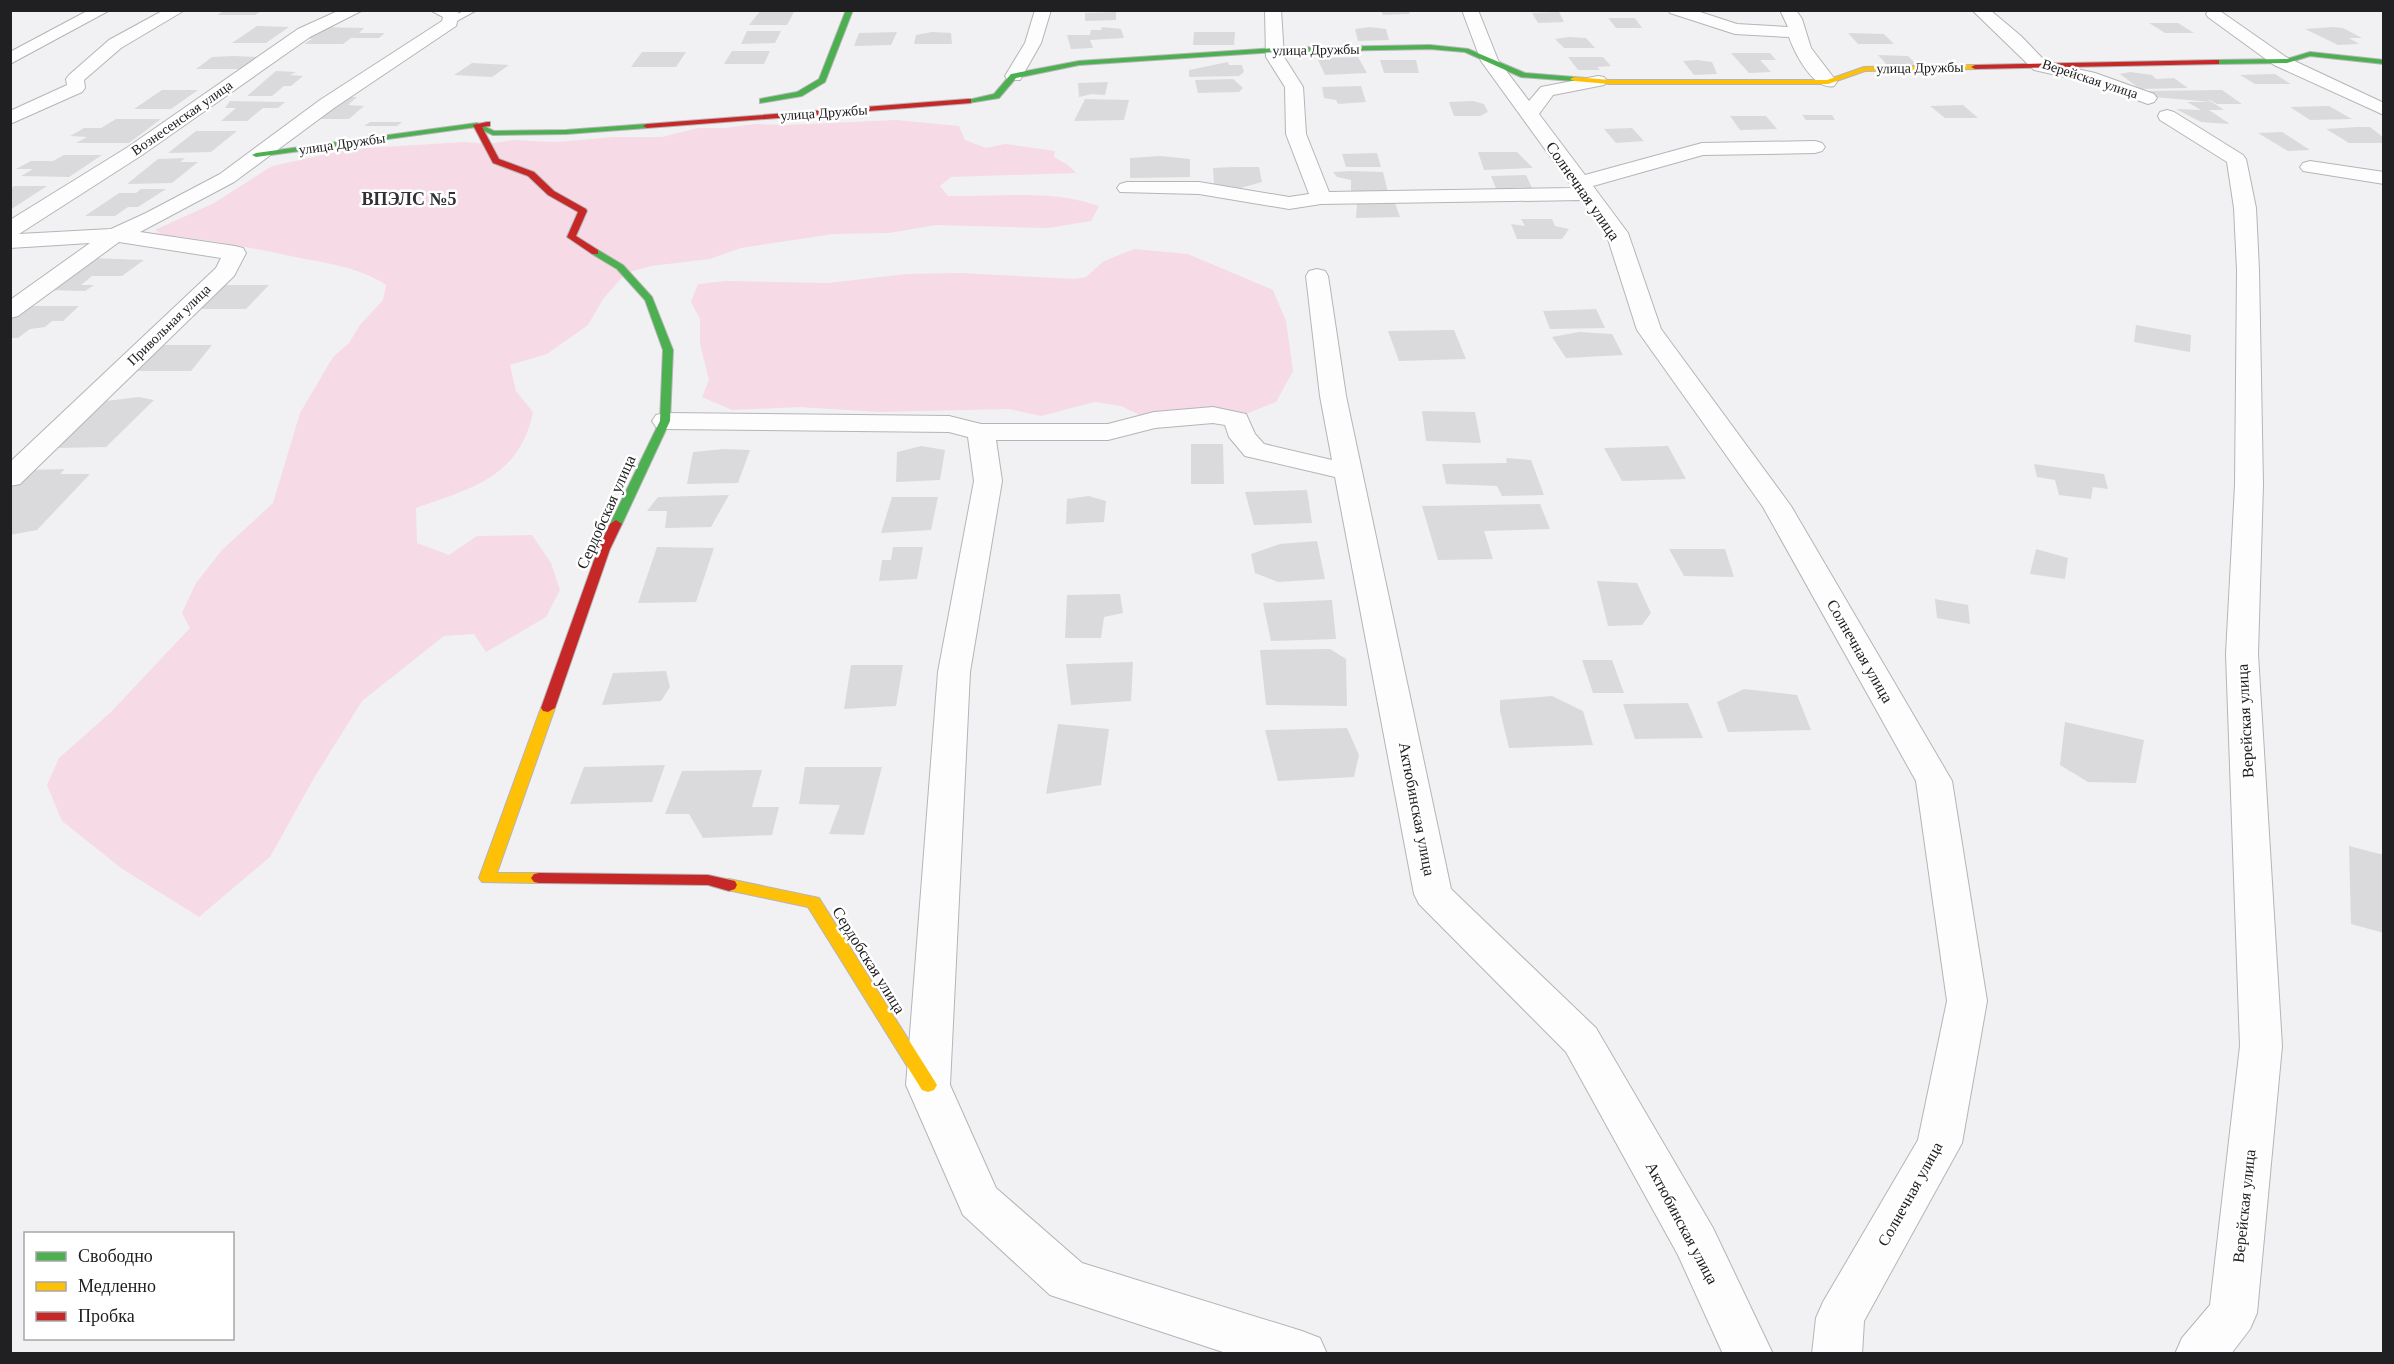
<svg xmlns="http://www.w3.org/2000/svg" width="2394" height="1364" viewBox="0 0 2394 1364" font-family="'Times New Roman',serif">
<rect width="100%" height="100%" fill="#f1f1f4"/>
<path fill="#f6dae5" d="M896 120 959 126 965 140 986 148 1005 144 1055 151 1054 157 1068 165 1076 173 951 177 940 186 948 196C998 197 1051 189 1099 206L1091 221 1048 228 936 225 889 233 833 234 741 248 710 259 651 266 626 273 603 299 588 325 547 354 510 365 516 391 533 412C520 477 471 489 416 508L417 543 449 555 477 536 532 535 551 563 560 590 546 617 486 652 474 634 444 636 362 701 314 778 270 857 199 917 121 868 62 821 47 785 59 758 110 713 190 628 182 613 196 583 222 550 273 503 300 413 333 357 349 343 360 325 383 300 386 285C357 266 324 263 290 256 248 247 206 239 163 235L155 230 214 203 272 166 351 149 464 142 487 144 513 140 555 142 614 137H662L698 128H725L755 124 786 125Z
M1134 249 1188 254 1273 290 1286 321 1293 371 1276 402 1226 422 1140 415 1121 406 1095 402 1041 416 1009 409 879 412 799 407 732 410 702 397 709 380 700 344V319L691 302 698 284 726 281 828 283 907 274 961 273 1075 279 1086 277 1104 261Z"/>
<path fill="#dad9db" d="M225 10H263L255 15H217Z
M761 10H795L787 25H749Z
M1381 10H1408L1410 14 1383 15Z
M1116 12V20L1085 21V13Z
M1559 12 1564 22 1538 23 1532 13Z
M1608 18H1635L1642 28H1616Z
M2149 23H2178L2194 33H2165Z
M257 26 289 27 266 43H232Z
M321 27 364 28 359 33H385L379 38H351L343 44H304L312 39H302Z
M1102 27 1121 29 1124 38 1090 40 1093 48 1071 49 1067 35H1090L1091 30H1101Z
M1370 27 1386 29 1389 40 1358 41 1355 29Z
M2333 27 2343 28 2362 38H2349L2359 44 2338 45 2305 29Z
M747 31H781L775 43 741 44Z
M897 32 891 45 854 46 859 33Z
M932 32 951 33 952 44H914L916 35Z
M1194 32H1235L1234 45H1193Z
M1848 33 1884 34 1894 44H1858Z
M1569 37 1586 38 1595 48H1564L1555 39Z
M732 51H770L764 64H724Z
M642 52H686L676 67H631Z
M1731 53H1770L1776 60H1760L1771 72 1749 73Z
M1878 55 1908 56 1918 66H1888Z
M234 56 257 57 239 69H196L212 57Z
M1358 57 1367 73 1325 75 1317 58Z
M1568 57H1603L1611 66 1597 67 1600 70H1578Z
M1380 60H1416L1419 73H1384Z
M1697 60 1712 62 1717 74 1694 75 1683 61Z
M1228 62 1229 65H1242L1244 72 1239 76 1189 77V70Z
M472 63 509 65 492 77 454 75Z
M276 71 296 72 290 75 303 76 291 86H284L272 96H247Z
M2130 72 2152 75 2156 79 2174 78 2188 88 2140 89 2120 74Z
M2275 74 2291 84H2255L2240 75Z
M1233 79 1243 88 1239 92 1198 93 1195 80Z
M1108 82 1105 95 1092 94 1079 97 1078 83Z
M1361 86 1366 102 1338 104 1336 100 1324 98 1322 87Z
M162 90H198L171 109H134Z
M2222 90 2242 104H2217L2208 99 2211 102 2154 97 2145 91Z
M339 97H357L348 105 364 106 349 119H318Z
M1085 99 1129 100 1124 120 1074 121Z
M230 101 285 102 278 108H263L247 121H221L236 108H225Z
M1473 101 1484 104 1488 112 1480 116H1454L1449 102Z
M2187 102H2212L2224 110H2209L2230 124 2201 122 2176 109 2201 110Z
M1963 105 1978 118H1945L1930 106Z
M2329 106 2352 119 2310 120 2290 107Z
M1802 115H1832L1835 120H1806Z
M1730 116H1766L1777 129 1740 130Z
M116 119H161L129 143H76L87 137 70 136 84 128H101Z
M370 122H402L397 126H364Z
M2357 127H2370L2384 138V143H2349L2326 129Z
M1632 128 1644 141 1616 143 1604 129Z
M196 131H237L211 152 168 153Z
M2282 132 2293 139 2310 150 2288 151 2258 133Z
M1478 152H1517L1533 168 1484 170Z
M1377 153 1381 167H1346L1342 154Z
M64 155H102L69 177 21 176 33 169H16L31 161H53Z
M1160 156 1190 159V177L1130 178V158Z
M185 158 180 162H198L172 183 127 184 158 159Z
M1234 167H1259L1262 182 1241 188 1214 184 1213 168Z
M1352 171 1383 172 1388 192H1351V180L1337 177 1333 172Z
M1526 175 1533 190 1497 191 1491 176Z
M14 186H47L10 210V189Z
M141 189H166L138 207H128L115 216H85L119 193H136Z
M1377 202 1395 203 1400 217 1356 218 1357 204Z
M1521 219H1552L1555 226 1569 229 1562 239H1517L1511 224 1525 226Z
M91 258 144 260 122 276H92L81 285H94L85 291 45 290Z
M219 285H269L246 309H194Z
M24 306H79L63 321H52L45 327 30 329 18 338H10V317Z
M1596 309 1605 328 1550 329 1543 311Z
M2136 325 2191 335 2190 352 2134 342Z
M1454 330 1466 359 1399 361 1388 331Z
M1579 332 1612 334 1623 355 1566 358 1552 337Z
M160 345H212L191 371H134Z
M139 397 154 400 106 447 57 448 106 401Z
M1422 411 1475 412 1481 443 1426 441Z
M1191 444H1223L1224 484H1191Z
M921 446 945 450 940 480 896 482 897 452Z
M1668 446 1686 479 1622 481 1604 448Z
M724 449 750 450 738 483 687 484 693 452Z
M1506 458 1531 460 1544 495 1502 496 1497 486 1446 484 1442 464 1507 463Z
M2034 464 2104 474 2108 489 2093 487 2091 499 2059 495 2055 480 2037 477Z
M65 469 60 474H90L37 530 10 535V487L29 470Z
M1307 490 1312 523 1254 525 1245 492Z
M729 495 711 527 665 528 667 511H647L658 497Z
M1089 496 1106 501 1104 522 1066 524 1067 499Z
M892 497H938L931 530 881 533Z
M1540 504 1550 529 1484 531 1493 559 1438 560 1422 506Z
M1317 541 1325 579 1278 582 1255 573 1251 554 1280 544Z
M657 547 714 548 696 602 638 603Z
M893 547H923L917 579 879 581 882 560H891Z
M1669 549H1725L1734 577 1684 576Z
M2036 549 2068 558 2065 579 2030 574Z
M1597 581 1637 583 1651 613 1642 625 1608 626Z
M1120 594 1123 613 1104 617 1101 638H1065L1067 595Z
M1935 599 1968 605 1970 624 1937 618Z
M1332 600 1336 639 1271 641 1263 603Z
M1330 649 1346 659 1347 706 1266 705 1260 650Z
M1582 660H1612L1624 693H1593Z
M1133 662 1131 701 1071 705 1066 664Z
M851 665H903L896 706 844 709Z
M666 671 670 687 661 701 602 705 613 673Z
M1744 689 1797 695 1811 730 1728 732 1717 702Z
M1552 696 1583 711 1593 745 1509 748 1500 711V700Z
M1688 703 1703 738 1635 739 1623 704Z
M2065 722 2144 740 2136 783 2088 782 2060 765Z
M1058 724 1109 729 1101 785 1046 794Z
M1347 728 1359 755 1354 777 1278 781 1265 730Z
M665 765 652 802 570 804 584 767Z
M805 767H882L864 835 829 834 840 805 799 804Z
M762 770 752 807H779L772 835 703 838 689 814H665L682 771Z
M2349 846 2384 855V933L2351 924Z"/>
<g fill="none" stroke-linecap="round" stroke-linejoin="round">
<g stroke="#b5b5b7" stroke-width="2">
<path id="lane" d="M465 10H477L453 23 446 21Z"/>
</g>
<g stroke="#b5b5b7" stroke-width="2">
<path id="street" d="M89 10H110L10 64V52Z
M164 10H185L121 48 84 80 85 88 82 92 10 124V111L67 85 66 79 69 75 109 40Z
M340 10H363L310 37 142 155 19 234 111 229 146 213 220 174 320 100 442 21 443 17 430 10H457L459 14 456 26 334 108 234 182 140 232 235 246 243 248 246 253 234 276 20 484 10 486V462L216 268 221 258 119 242 18 316 10 318V300L90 243 10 248V220L128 147 298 29Z
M1035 10H1051L1041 43 1020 80H1008L1005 76 1025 43Z
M1265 10H1281L1284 57 1303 87 1306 134 1329 192 1573 188 1481 61 1462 10H1478L1498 60 1529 101 1541 87 1598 76 1604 77 1607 81 1604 85 1553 95 1539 114 1585 175 1702 143 1815 141 1822 143 1825 147 1822 151 1815 153 1703 155 1593 186 1628 233 1661 329 1791 506 1952 781 1987 1001 1962 1143 1864 1321 1862 1354H1812L1816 1318 1823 1302 1918 1140 1947 1001 1916 781 1763 507 1637 330 1606 233 1582 200 1321 204 1289 209 1199 194 1120 192 1117 188 1120 184 1127 182H1199L1289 197 1309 194 1286 134 1285 87 1266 57Z
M1668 10H1694L1737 24 1788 27 1781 12 1796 10 1802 19 1811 48 1837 82 1834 86C1814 91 1795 54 1789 37L1735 34 1670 13Z
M1972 10H1990L2021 36 2046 62 2095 73 2154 94 2157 98 2154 102 2148 104 2084 81 2034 70Z
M2208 11H2220L2286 57 2384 103V115L2274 65 2208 17 2206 14Z
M2167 110 2174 112 2243 155 2246 159 2256 208 2259 270 2263 485 2258 654 2282 1046 2257 1313 2250 1329 2231 1354H2175L2182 1338 2210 1305 2240 1046 2226 654 2235 485 2237 270 2234 208 2227 162 2160 120 2158 116 2160 112Z
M2310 161 2384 172V184L2303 171 2300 167 2303 163Z
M1317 269 1325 271 1328 276 1346 396 1451 889 1596 1028 1713 1228 1773 1354H1723L1678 1255 1566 1052 1419 904 1414 894 1335 477 1245 456 1229 437 1225 425 1213 423 1155 428 1108 440H996L1002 481 970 672 950 1085 996 1188 1082 1263 1302 1331 1320 1338 1327 1354H1229L1050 1295 963 1215 906 1085 938 672 974 481 968 437 949 432 665 429 656 427 652 421 656 415 665 413 949 416 981 424H1108L1154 412 1213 407 1246 414 1255 434 1264 444 1332 460 1320 396 1306 276 1309 271Z"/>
</g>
<g stroke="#b5b5b7" stroke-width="2">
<path id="fast" d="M846 10H853L825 82 802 96 760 103V99L797 92 819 79Z
M1430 45 1468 49 1525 73 1574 77 1578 79 1574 81 1521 77 1465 52 1430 49 1276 52 1079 65 1016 78 999 98 968 103 964 101 994 94 1011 74 1079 61 1276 48Z
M2310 52 2384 60V64L2310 56 2287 63 2216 64 2212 62 2216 60 2287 59Z
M477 123 494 131 566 130 647 124 651 126 647 128 566 134 493 135 476 127 256 157 252 155 256 153Z
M592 250H598L623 265 652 297 673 350 670 421 622 524 616 528 610 524 660 421 663 350 645 300 617 269 592 254Z"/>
</g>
<g stroke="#b5b5b7" stroke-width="2">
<path id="slow" d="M1975 65H1978V69L1865 71 1828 84H1610L1574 81 1570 79 1574 77 1610 80H1827L1864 67Z
M548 704 555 708 497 873H539L544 874 547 878 544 882 539 883 482 882 479 878 541 708Z
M729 879 819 898 934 1080 937 1085 934 1090 928 1092 922 1090 808 907 723 889 721 885 723 881Z"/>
</g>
<g stroke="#b5b5b7" stroke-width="2">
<path id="jam" d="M2216 60H2219V64L1975 69 1971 67 1975 65Z
M968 99H971V103L647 128 643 126 647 124Z
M487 122H490V126L482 127 499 159 534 172 554 191 586 209 587 211 576 236 598 250V254H592L567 237 578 212 548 195 528 176 493 163 473 125Z
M616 520 622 524 610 549 555 708 548 712 543 711 541 708 598 549 610 524Z
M539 873 708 875 735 881 737 885 735 889 729 891 708 885 539 883 534 882 531 878 534 874Z"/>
</g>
<use href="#lane" fill="#fdfdfd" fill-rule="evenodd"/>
<use href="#street" fill="#fdfdfd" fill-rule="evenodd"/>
<use href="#fast" fill="#4caf50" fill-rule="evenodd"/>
<use href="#slow" fill="#ffc107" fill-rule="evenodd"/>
<use href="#jam" fill="#c62828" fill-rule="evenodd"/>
</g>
<g text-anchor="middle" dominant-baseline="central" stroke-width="5" stroke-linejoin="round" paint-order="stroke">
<g font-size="14" fill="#202022" stroke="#fff">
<text transform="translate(1316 50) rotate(-1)">улица Дружбы</text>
<text transform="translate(1920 68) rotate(-1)">улица Дружбы</text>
<text transform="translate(2090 79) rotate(18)">Верейская улица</text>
<text transform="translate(824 113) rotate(-4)">улица Дружбы</text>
<text transform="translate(182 118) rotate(-35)">Вознесенская улица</text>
<text transform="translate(342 144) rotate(-8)">улица Дружбы</text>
<text transform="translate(169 325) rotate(-44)">Привольная улица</text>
</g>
<g font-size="16" fill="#202022" stroke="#fff">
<text transform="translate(1583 191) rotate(55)">Солнечная улица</text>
<text transform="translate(606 512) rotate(-66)">Сердобская улица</text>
<text transform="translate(1860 651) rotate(60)">Солнечная улица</text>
<text transform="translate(2245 721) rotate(-93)">Верейская улица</text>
<text transform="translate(1417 809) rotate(79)">Актюбинская улица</text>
<text transform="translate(869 960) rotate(58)">Сердобская улица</text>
<text transform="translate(1910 1194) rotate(-61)">Солнечная улица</text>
<text transform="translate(2244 1206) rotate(-84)">Верейская улица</text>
<text transform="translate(1682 1223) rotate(62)">Актюбинская улица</text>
</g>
<g font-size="18" font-weight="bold" fill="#303035" stroke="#fff">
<text x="409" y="199">ВПЭЛС №5</text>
</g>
</g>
<rect width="2394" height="1364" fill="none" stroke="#202022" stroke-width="24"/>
<rect x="24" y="1232" width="210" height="108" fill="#ffffff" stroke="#a6a6a7" stroke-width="1.5"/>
<rect x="36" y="1252" width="30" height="9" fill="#4caf50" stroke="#a6a6a7" stroke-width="1.5"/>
<text x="78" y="1262" font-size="18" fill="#202022">Свободно</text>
<rect x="36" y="1282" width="30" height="9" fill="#ffc107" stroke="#a6a6a7" stroke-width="1.5"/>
<text x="78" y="1292" font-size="18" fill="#202022">Медленно</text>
<rect x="36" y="1312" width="30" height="9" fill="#c62828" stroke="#a6a6a7" stroke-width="1.5"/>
<text x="78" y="1322" font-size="18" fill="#202022">Пробка</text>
</svg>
